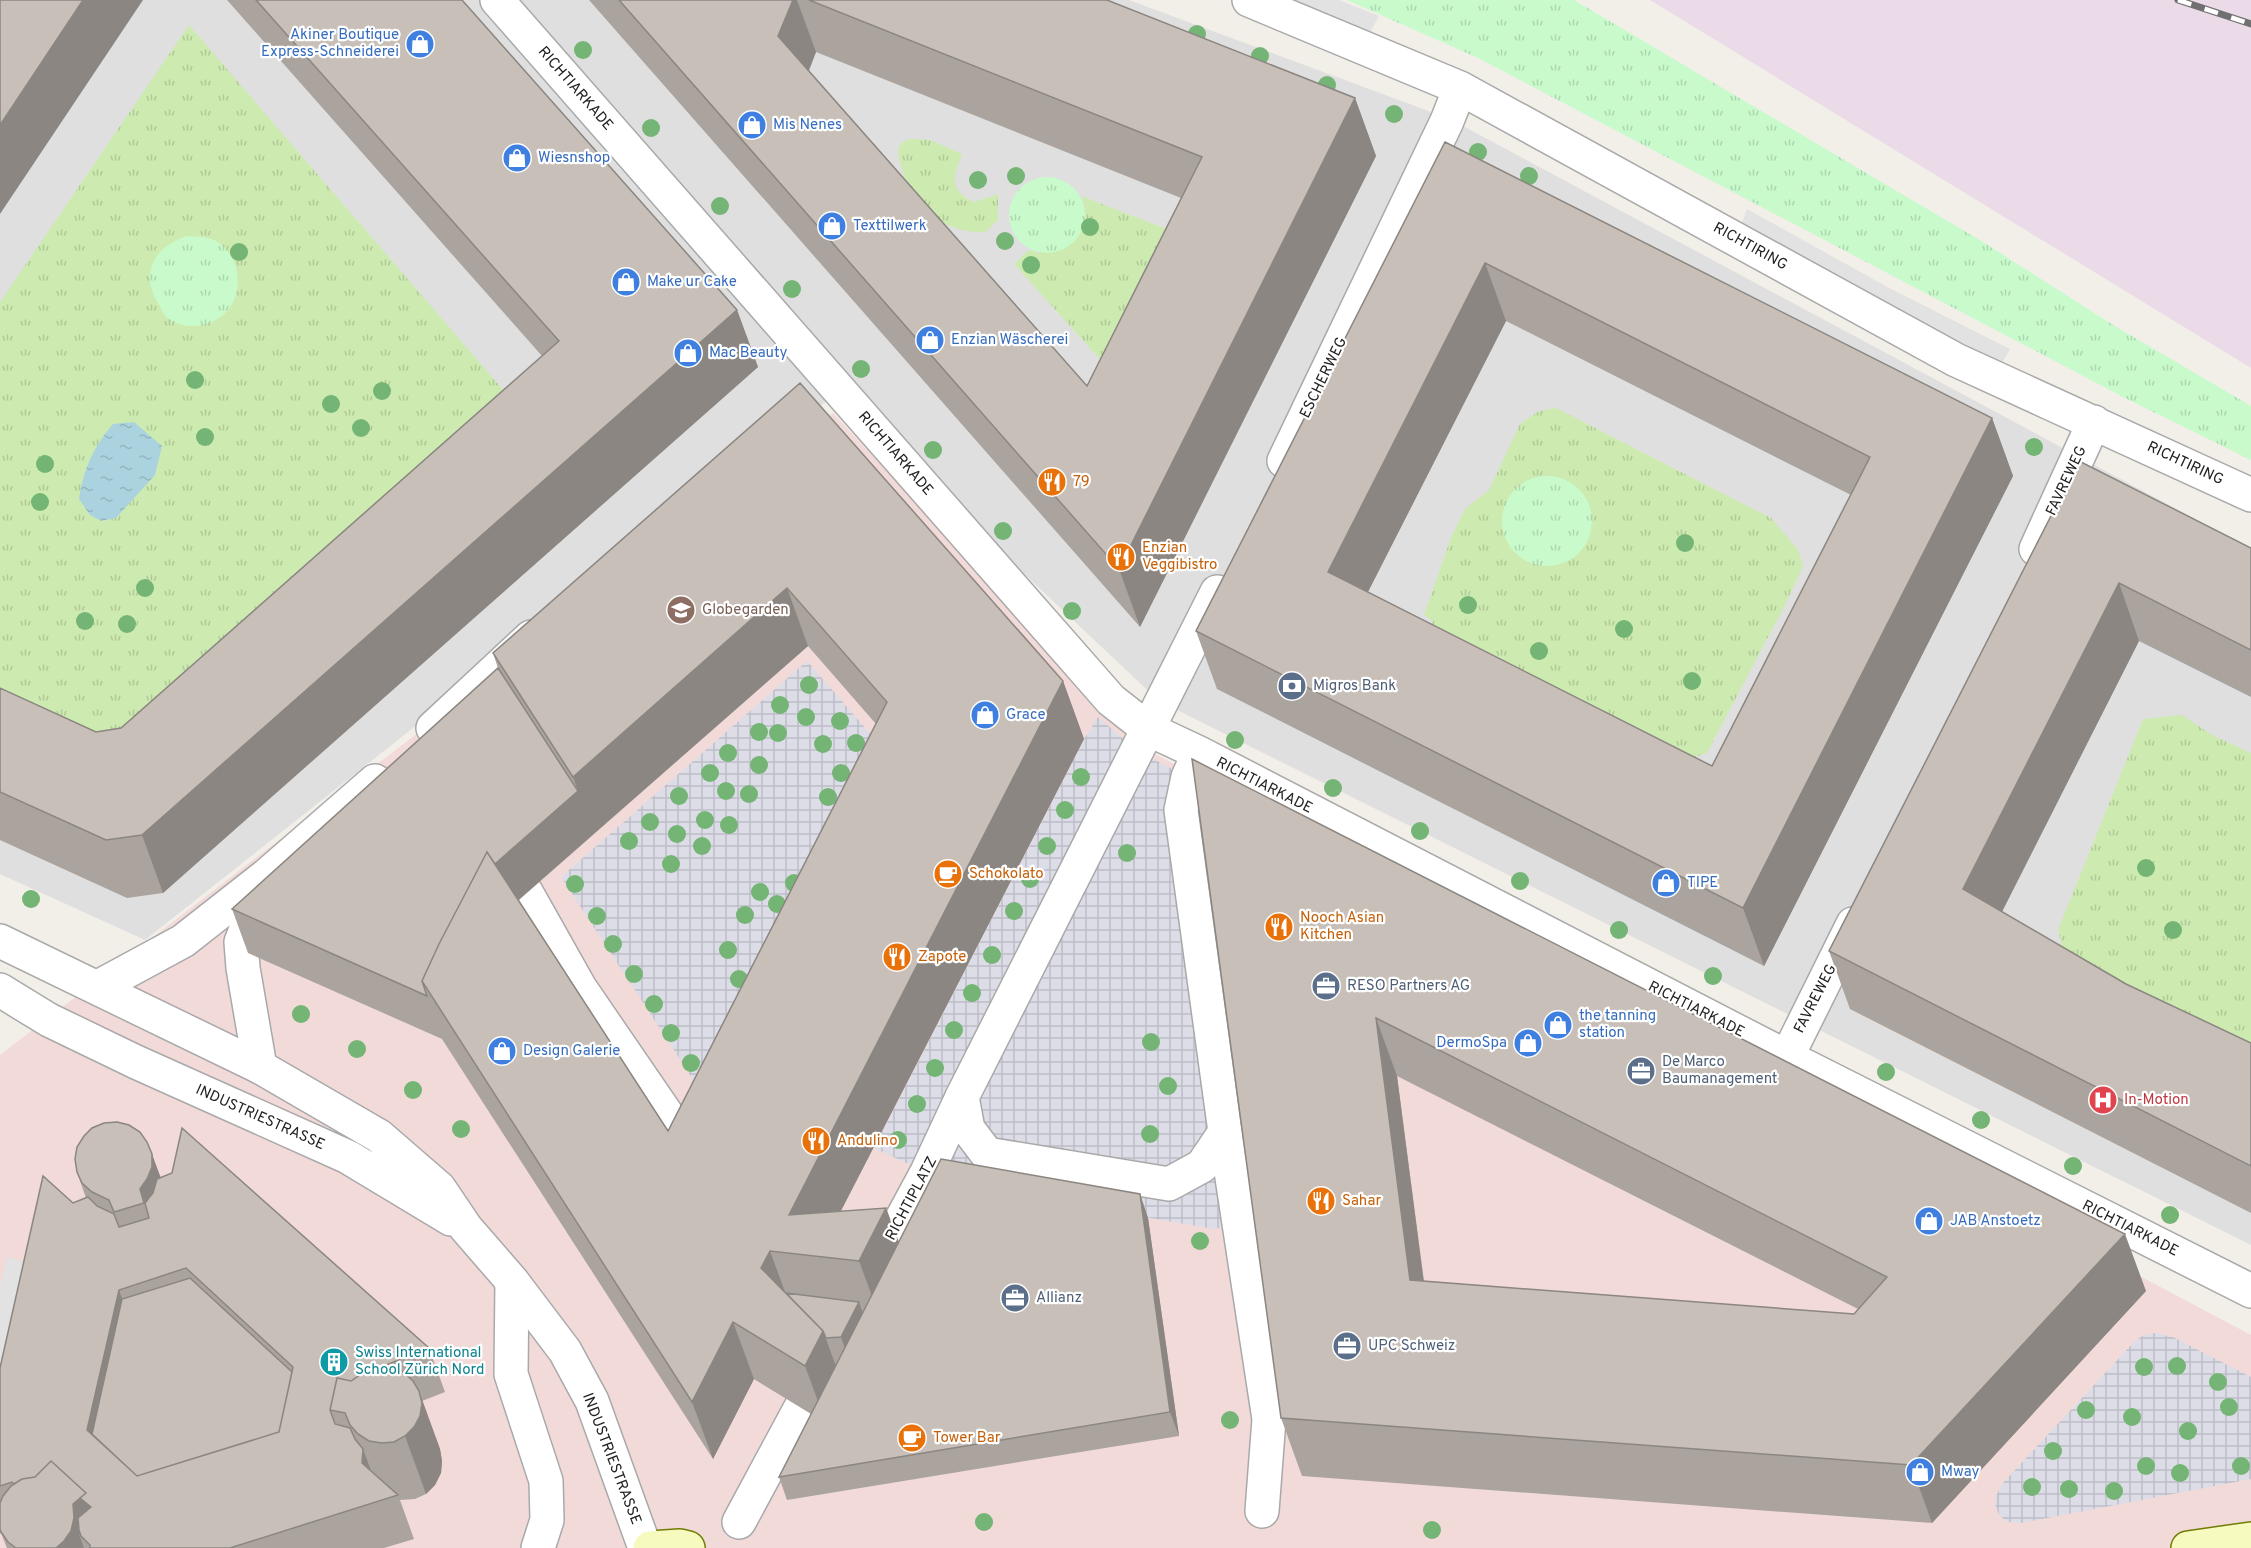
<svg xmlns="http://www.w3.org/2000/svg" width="2251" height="1548" viewBox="0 0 2251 1548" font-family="Overpass,sans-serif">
<defs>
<pattern id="grass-tufts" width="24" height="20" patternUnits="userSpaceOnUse" patternTransform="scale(1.5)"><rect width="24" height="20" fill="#cdebb0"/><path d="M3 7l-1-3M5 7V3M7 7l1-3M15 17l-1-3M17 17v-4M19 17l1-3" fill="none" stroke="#b0c997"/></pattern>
<pattern id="park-tufts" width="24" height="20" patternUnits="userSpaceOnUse" patternTransform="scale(1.5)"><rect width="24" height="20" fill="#c8facc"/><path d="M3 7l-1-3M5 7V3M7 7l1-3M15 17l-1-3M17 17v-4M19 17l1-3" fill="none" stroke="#acd6af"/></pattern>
<pattern id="plaza-grid" width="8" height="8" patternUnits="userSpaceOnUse" patternTransform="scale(1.5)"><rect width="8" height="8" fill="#dddde8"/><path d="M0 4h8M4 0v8" fill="none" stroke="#bdbdc7"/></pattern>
<pattern id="water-ripples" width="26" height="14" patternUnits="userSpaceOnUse" patternTransform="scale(1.5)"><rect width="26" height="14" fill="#aad3df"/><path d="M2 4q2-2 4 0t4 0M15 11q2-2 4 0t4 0" fill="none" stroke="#92b5bf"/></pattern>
</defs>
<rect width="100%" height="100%" fill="#f2efe9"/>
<path fill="#e0dfdf" d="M8 0H1129L1450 119 2251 549V1245L1159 701 834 395 145 940 0 874V12Z"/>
<path fill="#f2dad9" d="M833 413 1144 748 2251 1335V1548H0V1055Z"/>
<path fill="#ebdbe8" d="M1650 0H2251V368Z"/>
<path fill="url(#grass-tufts)" d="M189 25 517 406 120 749 0 693V302Z
M918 139 930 140 962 154C954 176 948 190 974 202L998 194V220L985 232C946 235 910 204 901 166 899 160 896 150 901 144 905 139 912 139 918 139Z
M1081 196 1172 231 1107 367 1014 264 1029 250 1039 253 1085 208Z
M1556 408 1771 518 1798 550 1803 566 1799 575 1784 607 1707 753 1692 758 1426 637 1433 621 1424 615 1452 535 1465 509 1489 490 1520 424 1539 411Z
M2182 715 2212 735 2251 753V1077L2066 961 2058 930 2143 719Z"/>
<path fill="url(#park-tufts)" d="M1347 0H1574L1983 242 2113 325 2251 406V460L2125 398 1480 59Z
M1009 215a38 38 0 1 1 76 0a38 38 0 1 1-76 0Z
M187 236C196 236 205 237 214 240 237 251 244 283 232 304 220 326 188 333 168 318 163 315 161 308 158 303 139 272 155 247 187 236Z
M1502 521a45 45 0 1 1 90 0a45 45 0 1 1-90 0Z"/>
<path fill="#e2e2e2" d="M1285 0H1339L1379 16 1369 34Z
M1747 209 1891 289 2010 349 2002 363 1884 304 1742 223Z
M7 1257 44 1268 0 1385V1287Z"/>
<path fill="url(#plaza-grid)" d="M807 661 895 762 715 1113 561 877Z
M1098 717 1137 751 1214 790 1264 1193 1233 1226 1213 1229 950 1183 874 1148 1084 739Z
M2154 1333 2173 1337 2251 1377V1479L2022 1523 2007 1522 1999 1515 1995 1504 1997 1494 2002 1484 2133 1343 2142 1336Z"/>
<path fill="url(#water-ripples)" d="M134 422 162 446 155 475 116 518 101 521 90 515 79 499C83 469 94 446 113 424Z"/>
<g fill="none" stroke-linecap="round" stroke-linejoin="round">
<g stroke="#a9a9a9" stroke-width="30">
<path id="service" d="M529 891 583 987 576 1004
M583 987 694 1149"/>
</g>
<g stroke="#a9a9a9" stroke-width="36">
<path id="pedestrian" d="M1225 1132 1269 1419 1262 1511
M873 1272 927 1172 962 1097
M739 1522 822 1368"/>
</g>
<g stroke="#a9a9a9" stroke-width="36">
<path id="minor" d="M497 0 1111 700 1148 729 1199 753 1787 1057 2251 1291
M1249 0 1460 88 1956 360 2251 495
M1284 461 1447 121 1460 88
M2036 549 2094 422
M433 728 531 637
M1199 753 1188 777 1181 810 1225 1132 1202 1166 1169 1184 987 1154 968 1129 962 1097 1217 592
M259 896 241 942 243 968 260 1067
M98 987 183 941 267 875 375 781
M1787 1057 1853 924
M512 1281 511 1374 546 1481 547 1520 538 1548"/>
</g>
<g stroke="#a9a9a9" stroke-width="36">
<path id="tertiary" d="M0 941 260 1067 379 1136 439 1188 466 1228 512 1281 565 1351 592 1401 645 1548
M0 990 49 1020 136 1062 348 1157 451 1219"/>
</g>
<g stroke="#707d05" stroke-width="36">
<path id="secondary" d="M650 1548 680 1546 688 1548
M2188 1548 2251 1539"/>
</g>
<use href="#service" stroke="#fff" stroke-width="27"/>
<use href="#pedestrian" stroke="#fff" stroke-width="33"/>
<use href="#minor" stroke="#fff" stroke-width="33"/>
<use href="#tertiary" stroke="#fff" stroke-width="33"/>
<use href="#secondary" stroke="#f7fabf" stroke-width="33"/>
<g stroke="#707070" stroke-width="7">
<path id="rail" d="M2178 0 2251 24"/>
</g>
<use href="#rail" stroke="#fff" stroke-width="4.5" stroke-dasharray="14" stroke-linecap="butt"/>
</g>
<g fill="#74b475">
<circle cx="1197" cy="34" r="9"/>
<circle cx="583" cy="50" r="9"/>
<circle cx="1260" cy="56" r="9"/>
<circle cx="1327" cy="85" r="9"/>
<circle cx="1394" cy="114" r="9"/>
<circle cx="651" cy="128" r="9"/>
<circle cx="1478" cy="152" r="9"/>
<circle cx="1016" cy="176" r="9"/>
<circle cx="1529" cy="176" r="9"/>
<circle cx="978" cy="180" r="9"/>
<circle cx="720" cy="206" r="9"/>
<circle cx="1090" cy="227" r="9"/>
<circle cx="1005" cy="241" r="9"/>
<circle cx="239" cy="252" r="9"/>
<circle cx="1031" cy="265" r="9"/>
<circle cx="792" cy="289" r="9"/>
<circle cx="861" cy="369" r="9"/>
<circle cx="195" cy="380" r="9"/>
<circle cx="382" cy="391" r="9"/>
<circle cx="331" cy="404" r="9"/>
<circle cx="361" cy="428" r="9"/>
<circle cx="205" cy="437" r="9"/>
<circle cx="2034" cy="447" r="9"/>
<circle cx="933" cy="450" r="9"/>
<circle cx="45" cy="464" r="9"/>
<circle cx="40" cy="502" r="9"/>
<circle cx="1003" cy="531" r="9"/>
<circle cx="1685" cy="543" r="9"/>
<circle cx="145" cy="588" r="9"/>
<circle cx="1468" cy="605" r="9"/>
<circle cx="1072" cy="611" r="9"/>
<circle cx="85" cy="621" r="9"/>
<circle cx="127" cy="624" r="9"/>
<circle cx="1624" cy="629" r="9"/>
<circle cx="1539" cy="651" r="9"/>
<circle cx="1692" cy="681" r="9"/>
<circle cx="809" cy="685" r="9"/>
<circle cx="780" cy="705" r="9"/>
<circle cx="806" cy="717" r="9"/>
<circle cx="840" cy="721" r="9"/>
<circle cx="759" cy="732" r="9"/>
<circle cx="778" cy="733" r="9"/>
<circle cx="1235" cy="740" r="9"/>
<circle cx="856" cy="743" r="9"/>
<circle cx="823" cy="744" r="9"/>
<circle cx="728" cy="753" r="9"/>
<circle cx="759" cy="765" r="9"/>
<circle cx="710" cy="773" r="9"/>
<circle cx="841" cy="773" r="9"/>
<circle cx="1081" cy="777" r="9"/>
<circle cx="1333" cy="788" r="9"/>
<circle cx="726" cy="791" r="9"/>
<circle cx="749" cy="794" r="9"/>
<circle cx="679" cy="796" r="9"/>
<circle cx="828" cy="797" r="9"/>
<circle cx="1065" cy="810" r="9"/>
<circle cx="705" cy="820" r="9"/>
<circle cx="650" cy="822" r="9"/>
<circle cx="729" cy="825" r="9"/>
<circle cx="1420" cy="831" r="9"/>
<circle cx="677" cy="834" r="9"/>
<circle cx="629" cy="841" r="9"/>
<circle cx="702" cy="846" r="9"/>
<circle cx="1047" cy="846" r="9"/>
<circle cx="1127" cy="853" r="9"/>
<circle cx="671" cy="864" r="9"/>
<circle cx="2146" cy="868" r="9"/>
<circle cx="1030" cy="879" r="9"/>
<circle cx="1520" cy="881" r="9"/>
<circle cx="794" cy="883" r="9"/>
<circle cx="575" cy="884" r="9"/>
<circle cx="760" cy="892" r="9"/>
<circle cx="31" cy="899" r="9"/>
<circle cx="777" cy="904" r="9"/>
<circle cx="1014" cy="911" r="9"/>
<circle cx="745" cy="915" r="9"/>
<circle cx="597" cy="916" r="9"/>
<circle cx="1619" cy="930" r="9"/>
<circle cx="2173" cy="930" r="9"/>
<circle cx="613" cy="944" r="9"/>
<circle cx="728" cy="950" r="9"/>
<circle cx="992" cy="955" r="9"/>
<circle cx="634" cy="974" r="9"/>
<circle cx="1713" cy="976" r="9"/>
<circle cx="739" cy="979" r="9"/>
<circle cx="972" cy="993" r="9"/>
<circle cx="654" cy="1004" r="9"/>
<circle cx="301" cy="1014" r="9"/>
<circle cx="954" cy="1030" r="9"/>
<circle cx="671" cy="1033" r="9"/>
<circle cx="1151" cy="1042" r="9"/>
<circle cx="357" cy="1049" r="9"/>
<circle cx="691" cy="1063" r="9"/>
<circle cx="935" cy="1068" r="9"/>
<circle cx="1886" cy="1072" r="9"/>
<circle cx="1168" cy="1086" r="9"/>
<circle cx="413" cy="1090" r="9"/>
<circle cx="917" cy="1104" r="9"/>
<circle cx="1981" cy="1120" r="9"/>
<circle cx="461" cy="1129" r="9"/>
<circle cx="1150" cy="1134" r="9"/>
<circle cx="898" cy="1140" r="9"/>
<circle cx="2073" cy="1166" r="9"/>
<circle cx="2170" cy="1215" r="9"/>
<circle cx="1200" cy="1241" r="9"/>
<circle cx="2177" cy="1366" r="9"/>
<circle cx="2144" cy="1367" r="9"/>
<circle cx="2218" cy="1382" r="9"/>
<circle cx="2229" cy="1407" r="9"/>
<circle cx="2086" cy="1410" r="9"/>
<circle cx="2132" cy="1417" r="9"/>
<circle cx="1230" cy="1420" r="9"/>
<circle cx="2188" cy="1431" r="9"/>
<circle cx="2053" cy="1451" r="9"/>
<circle cx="2146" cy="1466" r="9"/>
<circle cx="2241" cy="1466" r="9"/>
<circle cx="2180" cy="1473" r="9"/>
<circle cx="2032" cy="1487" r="9"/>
<circle cx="2069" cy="1489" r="9"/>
<circle cx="2114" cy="1491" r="9"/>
<circle cx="984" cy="1522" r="9"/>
<circle cx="1432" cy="1530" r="9"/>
</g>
<path fill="#aba49e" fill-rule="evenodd" d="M227 0H462L737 310 758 367 163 893 127 898 0 840V688L96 732 121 728 542 356Z
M589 0H1107L1355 98 1376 156 1140 627ZM816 52 1181 198 1087 386 809 71Z
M1445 142 1992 418 2013 476 1764 966 1217 689 1196 631ZM1506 321 1851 495 1712 766 1368 592Z
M800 383 1063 681 1084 739 841 1211 886 1208 899 1242 1140 1194 1148 1218 1179 1436 787 1500 779 1477 811 1414 754 1379 713 1459 442 1039 248 953 232 909 498 668 493 653ZM808 646 876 724 668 1131 519 900Z
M2079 461 2251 548V697L2139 641 2002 912 2126 984 2251 1043V1213L1850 1009 1829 951Z
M1192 759 2146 1291 1932 1523 1302 1476 1281 1418ZM1397 1076 1858 1309 1854 1314 1424 1281Z
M77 1172 161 1178 429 1348 445 1392 422 1401 440 1449 442 1461 441 1473 435 1485 426 1494 415 1499 400 1500 414 1539 384 1548H7L1 1533 0 1534V1368L73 1203 86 1198Z"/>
<path fill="#8b8681" d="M83 0H143L0 214V125Z
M793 0H797L816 52 799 94 778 36Z
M1355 98 1376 156 1140 627 1119 569Z
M1485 263 1506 321 1349 629 1328 572Z
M737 310 758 367 163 893 142 835Z
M1992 418 2013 476 1764 966 1743 908Z
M2119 583 2139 641 1984 947 1963 889Z
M787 588 808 646 508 909 493 866 578 791 573 777Z
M1063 681 1084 739 833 1226 789 1215Z
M1376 1018 1397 1076 1431 1338 1410 1280Z
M152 1154 173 1211 165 1261 140 1189Z
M1140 1194 1148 1218 1179 1436 1170 1412Z
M886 1208 907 1265 880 1318 859 1261Z
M2125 1234 2146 1291 1932 1523 1911 1465Z
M770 1251 791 1308 761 1268Z
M119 1290 134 1333 107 1455 87 1430Z
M859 1302 871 1336 853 1371 841 1337Z
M733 1322 754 1379 713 1459 692 1402Z
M823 1331 844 1388 826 1423 805 1366Z
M419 1391 440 1449 442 1461 441 1473 435 1485 426 1494 405 1436Z
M363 1449 379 1492 362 1463Z
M86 1493 106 1548 90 1545 79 1534 84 1548H56L73 1504Z"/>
<path fill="#c7bfb8" stroke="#8b8681" stroke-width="1.5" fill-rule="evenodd" d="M0 0H83L0 125Z
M256 0H462L737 310 142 835 106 840 0 792V688L96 732 121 728 559 341Z
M619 0H793L778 36 1087 386 1202 157 809 0H1107L1355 98 1119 569Z
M1445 142 1992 418 1743 908 1196 631ZM1485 263 1870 457 1712 766 1328 572Z
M800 383 1063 681 789 1215 886 1208 859 1261 770 1251 761 1268 823 1331 805 1366 733 1322 692 1402 422 981 439 944 487 852 668 1131 887 702 787 588 573 777 493 653Z
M2079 461 2251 548V650L2119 583 1963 889 2126 984 2251 1043V1166L1829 951Z
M498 668 578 791 495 864 487 852 439 944 422 981 427 996 232 909Z
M1192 759 2125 1234 1911 1465 1281 1418ZM1376 1018 1887 1277 1854 1314 1410 1280Z
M117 1122 129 1125 140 1132 147 1142 152 1154V1167L147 1179 140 1189 144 1203 114 1212 109 1200 92 1192 82 1183 77 1172 75 1159 77 1147 84 1136 92 1128 104 1123Z
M182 1128 429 1348 386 1365V1367H379L366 1371 351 1381 337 1378 330 1410 335 1424 350 1428 355 1439 363 1449 362 1463 398 1495 230 1548H90V1545L81 1536 79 1530 78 1518 91 1507 80 1498 86 1493 51 1461 35 1477 22 1479 14 1484 12 1482 0 1486V1368L43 1176 73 1203 88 1197 97 1206 114 1214 119 1227 149 1218 145 1203 153 1193 157 1179 172 1173ZM186 1268 293 1367 279 1432 137 1476 87 1430 119 1290Z
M941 1159 1140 1194 1170 1412 779 1477Z
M190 1278 292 1372 279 1432 137 1476 92 1434 122 1299Z
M786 1293 859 1302 841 1337 826 1338 823 1331Z
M379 1367H392L403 1372 413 1381 419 1391 422 1403 420 1416 414 1427 405 1436 394 1442 382 1443 369 1441 358 1434 350 1425 345 1413 330 1410 337 1378 351 1381 366 1371Z
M51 1461 86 1493 73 1504 74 1518 71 1531 64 1541 56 1548H16L8 1542 1 1532 0 1529V1503L3 1496 11 1486 22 1479 35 1477Z"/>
<defs>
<g id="shop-disc" transform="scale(1.5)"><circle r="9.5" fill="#3f7fe0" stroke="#fff"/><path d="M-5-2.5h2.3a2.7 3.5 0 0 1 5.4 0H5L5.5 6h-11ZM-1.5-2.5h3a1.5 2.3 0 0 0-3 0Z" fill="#fff"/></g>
<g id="restaurant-disc" transform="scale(1.5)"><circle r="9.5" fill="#e8710a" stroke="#fff"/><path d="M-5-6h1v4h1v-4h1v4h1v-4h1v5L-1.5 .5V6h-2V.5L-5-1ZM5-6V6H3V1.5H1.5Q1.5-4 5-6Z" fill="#fff"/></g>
<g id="school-disc" transform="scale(1.5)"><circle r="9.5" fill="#8d6e63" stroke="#fff"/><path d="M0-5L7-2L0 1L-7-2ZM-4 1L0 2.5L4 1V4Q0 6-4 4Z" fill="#fff"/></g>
<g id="bank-disc" transform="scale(1.5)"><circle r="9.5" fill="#5c6f8a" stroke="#fff"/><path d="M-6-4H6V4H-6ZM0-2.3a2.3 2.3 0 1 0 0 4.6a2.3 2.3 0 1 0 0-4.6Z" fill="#fff"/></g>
<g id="cafe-disc" transform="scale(1.5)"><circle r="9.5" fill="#e8710a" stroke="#fff"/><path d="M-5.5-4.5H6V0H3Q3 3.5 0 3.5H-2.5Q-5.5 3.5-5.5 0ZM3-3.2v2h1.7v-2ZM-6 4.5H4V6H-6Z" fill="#fff"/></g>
<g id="office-disc" transform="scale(1.5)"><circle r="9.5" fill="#5c6f8a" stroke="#fff"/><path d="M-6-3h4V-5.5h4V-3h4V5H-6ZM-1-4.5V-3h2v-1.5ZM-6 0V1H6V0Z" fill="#fff"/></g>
<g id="hospital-disc" transform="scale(1.5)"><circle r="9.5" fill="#e0444e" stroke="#fff"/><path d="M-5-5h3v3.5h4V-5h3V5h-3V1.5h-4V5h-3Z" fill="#fff"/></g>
<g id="building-disc" transform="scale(1.5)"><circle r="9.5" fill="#0f9aa8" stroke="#fff"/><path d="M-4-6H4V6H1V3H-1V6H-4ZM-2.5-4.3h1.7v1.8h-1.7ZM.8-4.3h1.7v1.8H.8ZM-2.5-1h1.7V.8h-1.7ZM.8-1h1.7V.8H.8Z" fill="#fff"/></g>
</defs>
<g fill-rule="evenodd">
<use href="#shop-disc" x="420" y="44"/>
<use href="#shop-disc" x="752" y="125"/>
<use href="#shop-disc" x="517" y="158"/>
<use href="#shop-disc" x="832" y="226"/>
<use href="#shop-disc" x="626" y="282"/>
<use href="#shop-disc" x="930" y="340"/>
<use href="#shop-disc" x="688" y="353"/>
<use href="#restaurant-disc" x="1052" y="482"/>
<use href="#restaurant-disc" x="1121" y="557"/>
<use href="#school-disc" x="681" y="610"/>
<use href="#bank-disc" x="1292" y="686"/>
<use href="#shop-disc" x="985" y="715"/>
<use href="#cafe-disc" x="948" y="874"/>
<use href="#shop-disc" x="1666" y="883"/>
<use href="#restaurant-disc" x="1279" y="927"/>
<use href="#restaurant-disc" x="897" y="957"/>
<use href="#office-disc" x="1326" y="986"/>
<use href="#shop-disc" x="1558" y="1025"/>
<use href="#shop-disc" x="1528" y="1043"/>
<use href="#shop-disc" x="502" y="1051"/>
<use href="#office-disc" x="1641" y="1071"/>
<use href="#hospital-disc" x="2103" y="1100"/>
<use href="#restaurant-disc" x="816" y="1141"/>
<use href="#restaurant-disc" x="1321" y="1201"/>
<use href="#shop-disc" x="1929" y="1221"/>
<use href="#office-disc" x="1015" y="1298"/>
<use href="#office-disc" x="1347" y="1346"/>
<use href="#building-disc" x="334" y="1362"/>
<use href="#cafe-disc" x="912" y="1438"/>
<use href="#shop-disc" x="1920" y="1472"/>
</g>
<g text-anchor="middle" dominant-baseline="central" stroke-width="4.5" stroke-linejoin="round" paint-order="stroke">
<g font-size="15" fill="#366cbe" stroke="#fff" text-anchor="start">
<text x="399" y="35" text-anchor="end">Akiner Boutique<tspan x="399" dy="17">Express-Schneiderei</tspan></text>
<text x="773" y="125">Mis Nenes</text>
<text x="538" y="158">Wiesnshop</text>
<text x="853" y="226">Texttilwerk</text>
<text x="647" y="282">Make ur Cake</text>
<text x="951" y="340">Enzian Wäscherei</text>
<text x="709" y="353">Mac Beauty</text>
<text x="1006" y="715">Grace</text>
<text x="1687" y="883">TIPE</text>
<text x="1579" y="1016">the tanning<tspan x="1579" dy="17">station</tspan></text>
<text x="1507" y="1043" text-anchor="end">DermoSpa</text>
<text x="523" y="1051">Design Galerie</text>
<text x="1950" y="1221">JAB Anstoetz</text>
<text x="1941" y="1472">Mway</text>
</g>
<g font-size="15" fill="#222" stroke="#fff">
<text transform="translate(575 89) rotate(49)">RICHTIARKADE</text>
<text transform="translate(1750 247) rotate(29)">RICHTIRING</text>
<text transform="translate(1324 378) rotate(-64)">ESCHERWEG</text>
<text transform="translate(895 454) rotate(49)">RICHTIARKADE</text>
<text transform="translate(2185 464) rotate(25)">RICHTIRING</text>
<text transform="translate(2067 481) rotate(-65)">FAVREWEG</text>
<text transform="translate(1264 786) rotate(27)">RICHTIARKADE</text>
<text transform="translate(1816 999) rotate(-63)">FAVREWEG</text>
<text transform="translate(1696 1010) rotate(27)">RICHTIARKADE</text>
<text transform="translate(260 1118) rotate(24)">INDUSTRIESTRASSE</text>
<text transform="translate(912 1199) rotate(-62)">RICHTIPLATZ</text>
<text transform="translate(2130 1229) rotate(27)">RICHTIARKADE</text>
<text transform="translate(611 1459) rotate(69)">INDUSTRIESTRASSE</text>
</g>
<g font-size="15" fill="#c56008" stroke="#fff" text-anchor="start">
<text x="1073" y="482">79</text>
<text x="1142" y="548">Enzian<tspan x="1142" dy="17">Veggibistro</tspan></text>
<text x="969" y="874">Schokolato</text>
<text x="1300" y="918">Nooch Asian<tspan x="1300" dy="17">Kitchen</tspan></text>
<text x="918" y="957">Zapote</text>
<text x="837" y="1141">Andulino</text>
<text x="1342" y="1201">Sahar</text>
<text x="933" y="1438">Tower Bar</text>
</g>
<g font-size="15" fill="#785e54" stroke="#fff" text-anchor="start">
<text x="702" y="610">Globegarden</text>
</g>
<g font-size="15" fill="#4e5e75" stroke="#fff" text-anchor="start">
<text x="1313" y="686">Migros Bank</text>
<text x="1347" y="986">RESO Partners AG</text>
<text x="1662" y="1062">De Marco<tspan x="1662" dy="17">Baumanagement</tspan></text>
<text x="1036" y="1298">Allianz</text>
<text x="1368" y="1346">UPC Schweiz</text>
</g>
<g font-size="15" fill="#be3a42" stroke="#fff" text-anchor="start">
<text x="2124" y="1100">In-Motion</text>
</g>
<g font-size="15" fill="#0d838f" stroke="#fff" text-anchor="start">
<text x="355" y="1353">Swiss International<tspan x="355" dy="17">School Zürich Nord</tspan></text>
</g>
</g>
</svg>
